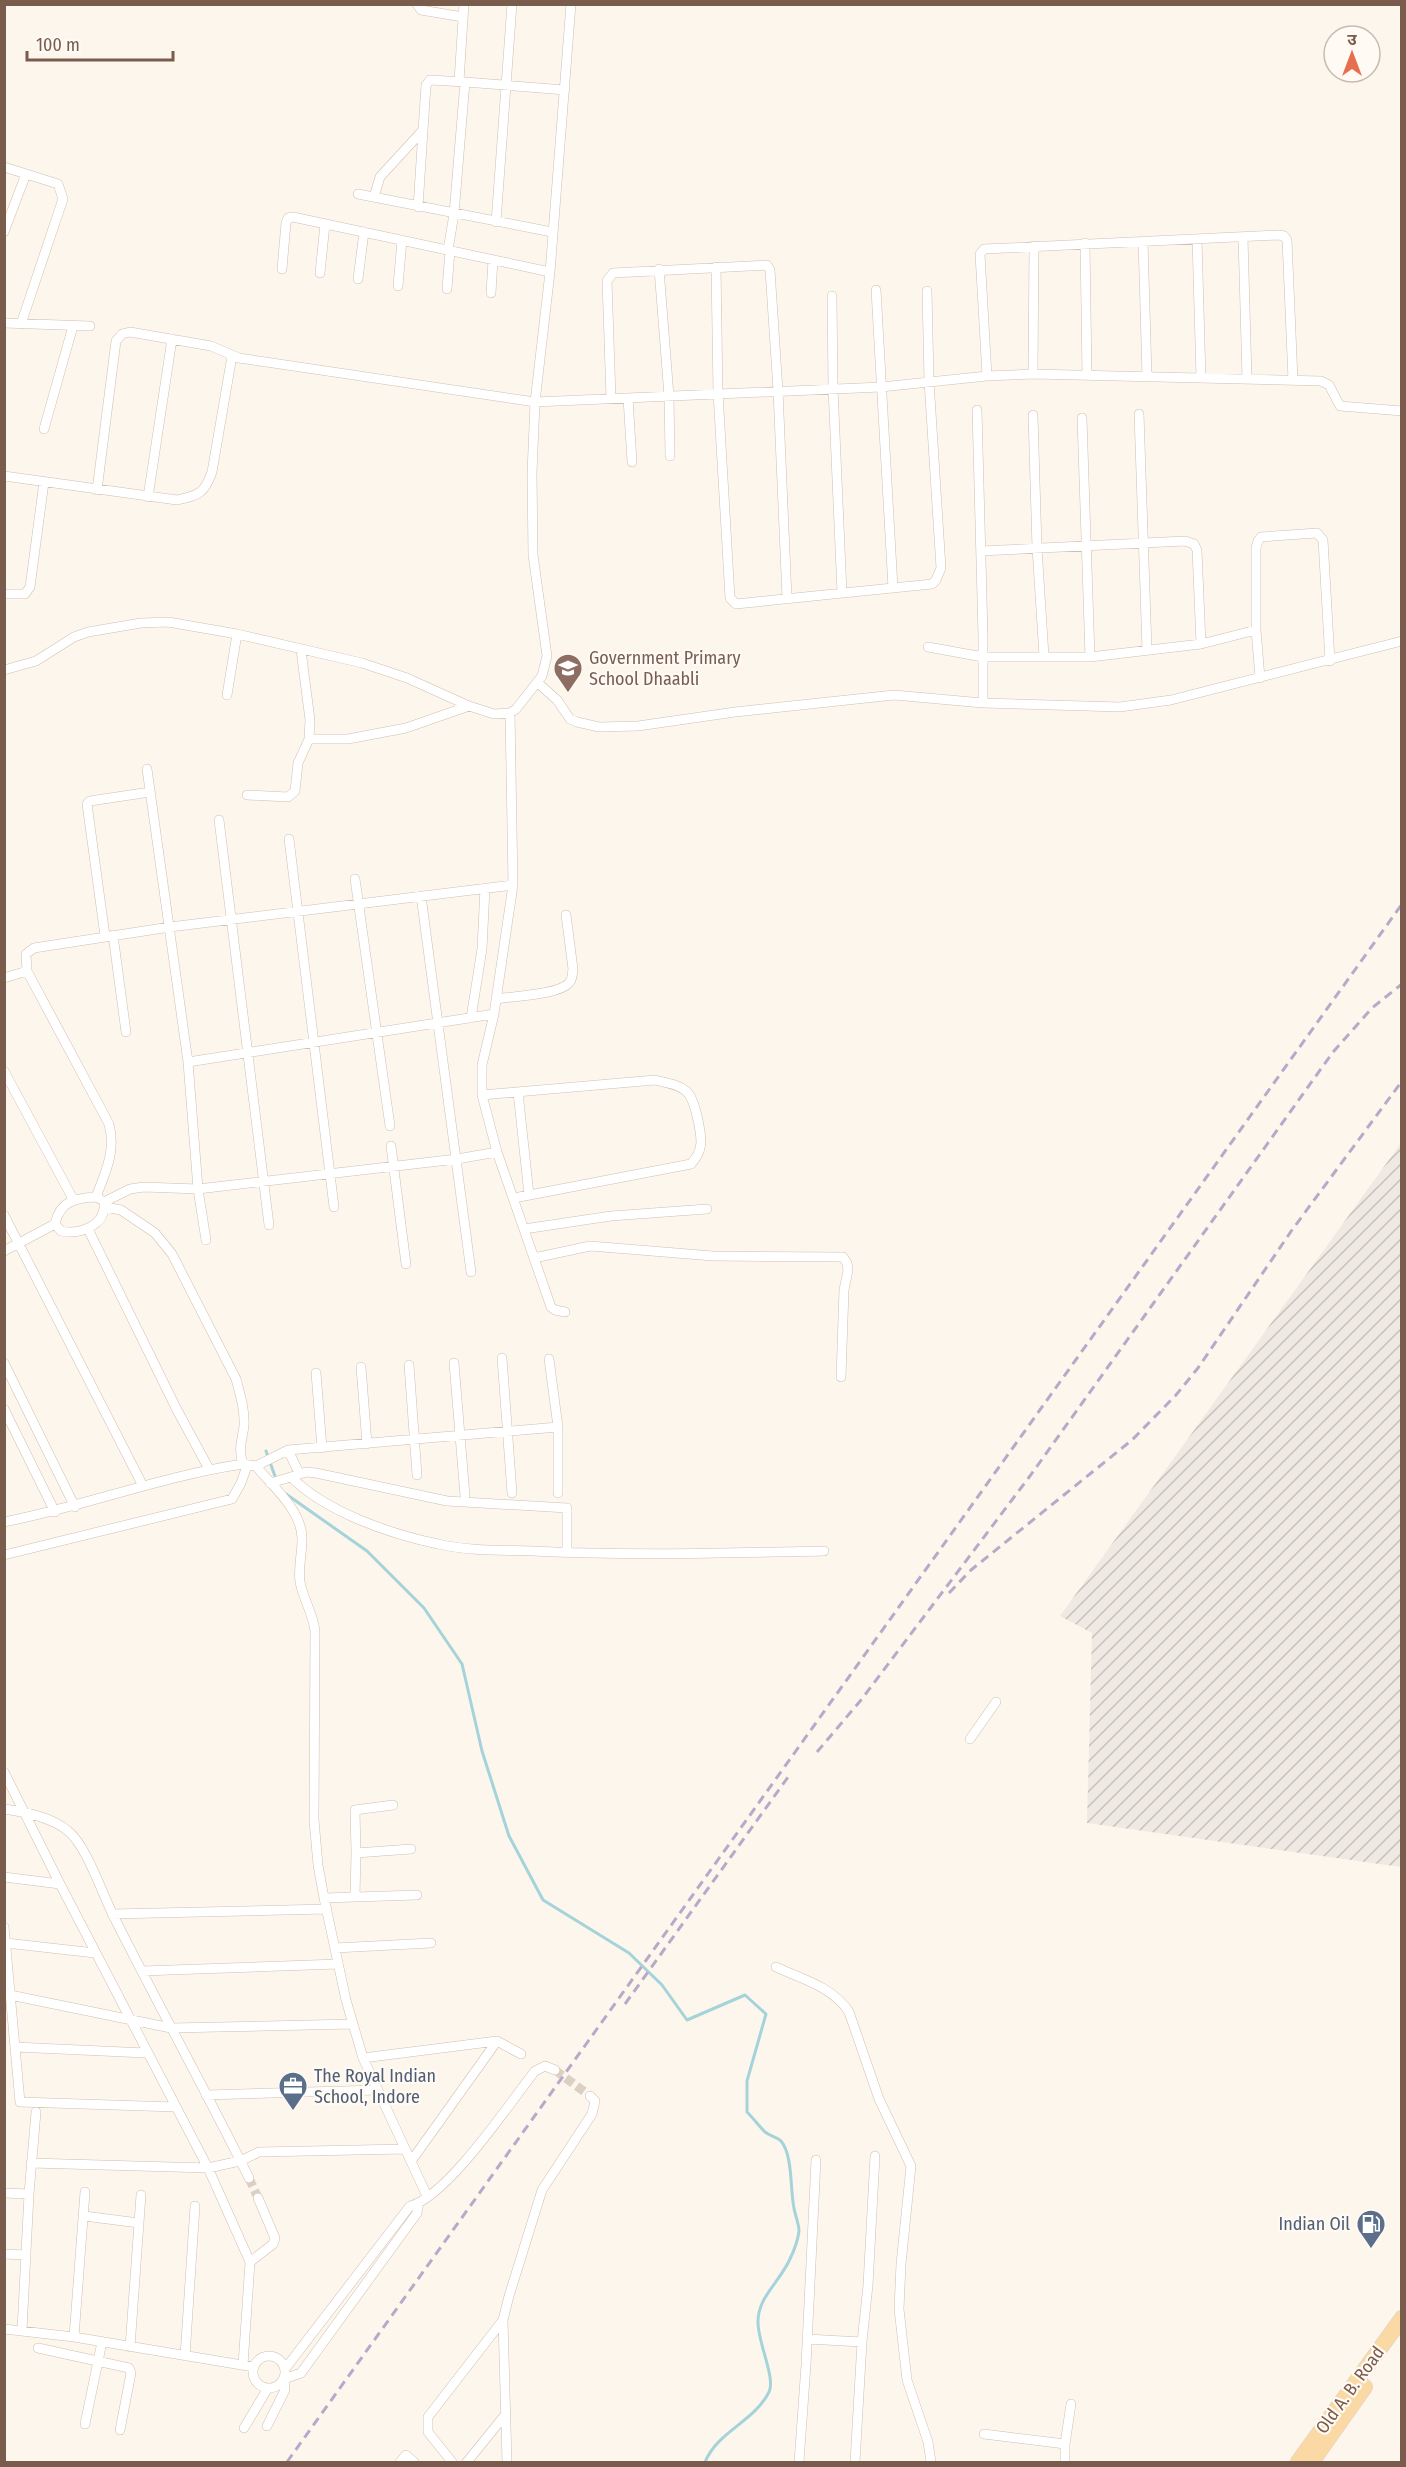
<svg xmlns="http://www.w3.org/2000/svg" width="1406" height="2467" viewBox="0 0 1406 2467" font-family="'Fira Sans Condensed','Noto Sans Devanagari',sans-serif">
<defs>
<pattern id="industrial-furrows" width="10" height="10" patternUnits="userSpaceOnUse" patternTransform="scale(1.5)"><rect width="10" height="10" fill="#efe9e4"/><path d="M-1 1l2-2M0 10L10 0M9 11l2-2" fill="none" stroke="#c7c0bb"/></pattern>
</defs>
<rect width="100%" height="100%" fill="#fdf6ec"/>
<path fill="url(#industrial-furrows)" d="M1401 1143V1867L1087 1823 1092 1633 1060 1616Z"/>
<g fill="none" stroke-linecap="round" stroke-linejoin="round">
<path stroke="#a5d3da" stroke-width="3" d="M266 1451 276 1479
M286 1494 367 1551 424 1608 462 1664 482 1751 509 1836 543 1900 629 1953 662 1985 687 2020 745 1995 766 2014 747 2081V2112C753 2118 759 2126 765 2132 770 2136 777 2137 781 2141 793 2155 790 2190 794 2208 795 2215 799 2224 799 2231 798 2240 793 2253 789 2261 779 2282 758 2298 758 2321 757 2341 776 2378 769 2392 754 2422 718 2431 705 2462"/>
<path stroke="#dcd0c4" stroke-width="9" stroke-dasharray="9 4.5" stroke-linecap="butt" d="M555 2070 590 2096
M249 2178 258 2198"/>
<g stroke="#d1beb0" stroke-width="10">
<path id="street" d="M417 4 421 10 463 17
M459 81 464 4
M4 167 58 184 63 199 21 324
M358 194 552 232
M374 197 380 177 423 130
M418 207 426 85 430 80 465 82
M496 222 512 4
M4 232 26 174
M1243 237 1247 379
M1197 239 1201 378
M1143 241 1147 376
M1085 243 1087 375
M448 250 454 214 465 82 565 90
M716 267 718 393 730 598 736 604 932 584 936 580 941 568 929 381 927 291
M282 269 286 223 288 218 293 217 550 272
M659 269 669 396 670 456
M320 273 325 224
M358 279 364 232
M398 286 402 240
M447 289 450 250
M876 290 893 588
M491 293 493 260
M832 296 833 388 842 593
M4 323 90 326
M1033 374 1034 246
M987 376 980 254 984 249 1279 235 1284 236 1287 240 1293 380
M611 398 607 281 613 273 767 265 770 270 778 391 787 598
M628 398 632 462
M977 410 983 636V703
M1139 414 1147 650
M1033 415 1037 548 1044 656
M1082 418 1090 657
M44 429 73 326
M4 476 177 500C199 495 204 494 212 472L232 356
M97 490 116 341 122 334 130 332 211 346 239 358 535 402 881 387 987 376 1033 374 1321 381 1329 385 1340 406 1402 411
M148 497 172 339
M981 551 1144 543 1185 541 1194 544 1197 550 1201 644
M4 594H25L30 587 44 482
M928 647 983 657H1090L1201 644 1256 630
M4 670 36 661 74 637 88 632 141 623 168 622 237 634 362 663 407 678 469 706 494 714 510 713 516 709 542 676 547 656 533 555 532 473 535 402 550 272 571 4
M1260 678 1256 630V548L1258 541 1261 537 1317 533 1323 540 1330 661
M537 682 557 700 570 719 577 722 599 727 638 726 735 712 894 695 983 703 1120 707 1171 700 1402 641
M227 695 237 634
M309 739H348L406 728 469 706
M147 769 188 1062 198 1189 206 1240
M247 795 288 797 295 791 298 763 309 739 310 720 301 650
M219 820 269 1225
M289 839 334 1207
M355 879 390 1126
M421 896 471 1272
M113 935 126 1032
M105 936 87 804 90 801 150 792
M27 971 26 954 34 948 170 927 513 885 510 713
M4 978 27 971 109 1124C116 1151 106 1171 96 1197
M496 999C513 996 558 995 569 983 573 979 572 974 573 969L566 915
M494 1014 482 1065V1095L497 1152 551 1307 555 1310 565 1312
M471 1018 482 949 485 888
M188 1062 494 1014 513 885
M4 1071 73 1199
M518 1092 529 1195
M482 1095 655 1080C666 1083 679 1084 687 1092 695 1099 701 1132 701 1143 700 1152 697 1157 691 1164L514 1198
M391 1146 406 1264
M104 1202 130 1189 144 1187 198 1189 457 1159 497 1152
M105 1207 121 1210 155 1233 172 1254 236 1379C240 1394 245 1410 244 1426 242 1440 238 1450 243 1464L256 1466C272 1486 303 1511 302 1540 302 1554 298 1567 300 1582 303 1599 313 1613 315 1631L314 1820 318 1865 324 1898 346 2000 363 2058 427 2196
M4 1215 143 1486
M55 1224 61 1231C78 1235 106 1226 104 1204
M88 1229 177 1410 209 1469
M524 1229 611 1216 707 1209
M4 1251 55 1224C60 1201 75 1198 96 1197L100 1199
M534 1258 590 1246 713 1256 843 1257 847 1263 848 1270 844 1290 841 1377
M502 1358 512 1493
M4 1363 75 1507
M454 1363 465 1496
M409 1365 417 1475
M361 1367 367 1444
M316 1373 322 1448
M4 1409 55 1512
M558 1427V1493
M288 1450 299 1473
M256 1466 288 1450 558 1427 549 1359
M291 1477 306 1472 316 1473 447 1501 567 1508V1552
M270 1483 291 1477C326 1512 390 1534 438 1544 468 1551 502 1550 533 1551 630 1556 727 1553 824 1551
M4 1522C85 1506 162 1476 243 1464
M4 1555 232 1499 241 1483 247 1466
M970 1739 996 1702
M4 1772 60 1884 208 2168 250 2262 243 2365
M4 1809C25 1812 52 1817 68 1831 86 1845 102 1893 113 1915 157 2003 205 2089 249 2178
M356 1853 355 1810 393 1805
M4 1877 60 1884
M355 1897 356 1853 411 1849
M324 1898 417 1895
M112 1914 327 1909
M4 1927 20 2102 175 2107
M6 1943 95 1953
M335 1948 431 1943
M776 1967C802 1979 833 1987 849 2012L879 2099 911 2166 901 2264 899 2309 907 2380 928 2442 931 2462
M142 1971 338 1964
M10 1995 171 2028 353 2024
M15 2047 146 2053
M363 2058 497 2041 521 2054
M206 2095 378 2090
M412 2160 497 2041
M31 2163 208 2168 240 2161 259 2152 405 2149
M4 2193 29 2194 36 2112
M84 2216 139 2223
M4 2254 26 2255
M250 2262 273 2244 275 2238 258 2198
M4 2329 74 2337 254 2367
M22 2330 29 2194
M74 2337 85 2192
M807 2339 862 2342 868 2285 875 2156
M130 2347 141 2195
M38 2348 129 2368 131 2373 120 2430
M185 2356 195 2206
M253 2372a16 16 0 1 1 32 0a16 16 0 1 1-32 0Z
M285 2369 410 2206C447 2197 509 2104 535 2071L545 2066 555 2070
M85 2424 102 2342
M267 2426 285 2390 284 2379 301 2373 417 2213 418 2204
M244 2428 268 2388
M984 2434 1065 2444
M400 2462 406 2455 414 2462
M452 2462 428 2432V2417L503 2320
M467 2462 505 2415
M507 2462 503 2320 509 2296 542 2190 592 2114 595 2101 590 2096
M799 2462 806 2365 816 2160
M855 2462 862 2342
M1065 2462V2444L1071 2404"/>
</g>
<g stroke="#dad1cd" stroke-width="16">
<path id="primary" d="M1298 2462 1402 2318
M1312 2462 1365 2387"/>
</g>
<use href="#street" stroke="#fff" stroke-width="9"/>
<use href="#primary" stroke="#fbd9a5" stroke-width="15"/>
<path stroke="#b9a8c9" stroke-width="3" stroke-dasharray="9 6" stroke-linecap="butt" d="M949 1593 971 1570 1132 1440 1176 1395 1198 1368 1292 1230 1402 1081
M817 1752 861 1700 1030 1476 1333 1052 1372 1008 1402 984
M625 2004 791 1773
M287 2462 1402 904"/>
</g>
<defs>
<g id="school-pin" transform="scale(1.5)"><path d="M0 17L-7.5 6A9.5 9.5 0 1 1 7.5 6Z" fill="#8d6e63" stroke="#fffaf3"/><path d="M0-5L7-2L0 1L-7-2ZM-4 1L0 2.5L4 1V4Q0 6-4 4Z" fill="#fff"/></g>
<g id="office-pin" transform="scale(1.5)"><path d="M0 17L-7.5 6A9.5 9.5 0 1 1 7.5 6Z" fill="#5c6f8a" stroke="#fffaf3"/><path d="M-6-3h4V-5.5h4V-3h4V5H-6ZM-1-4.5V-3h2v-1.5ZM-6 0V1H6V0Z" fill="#fff"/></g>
<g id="fuel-pin" transform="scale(1.5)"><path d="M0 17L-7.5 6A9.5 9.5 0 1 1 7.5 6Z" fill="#5c6f8a" stroke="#fffaf3"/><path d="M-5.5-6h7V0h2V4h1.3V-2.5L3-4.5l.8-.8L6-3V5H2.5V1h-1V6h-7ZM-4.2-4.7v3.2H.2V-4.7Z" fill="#fff"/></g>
</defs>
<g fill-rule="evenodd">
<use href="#school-pin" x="568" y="668"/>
<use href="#office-pin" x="293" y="2086"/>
<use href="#fuel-pin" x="1371" y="2224"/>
</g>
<g text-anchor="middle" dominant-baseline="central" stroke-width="4.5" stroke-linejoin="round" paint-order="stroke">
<g font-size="18" fill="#785e54" stroke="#fffaf3" text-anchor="start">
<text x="589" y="658">Government Primary<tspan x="589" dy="21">School Dhaabli</tspan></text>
</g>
<g font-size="18" fill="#4e5e75" stroke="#fffaf3" text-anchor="start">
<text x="314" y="2076">The Royal Indian<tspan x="314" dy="21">School, Indore</tspan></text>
<text x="1350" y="2224" text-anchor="end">Indian Oil</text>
</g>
<g font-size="18" fill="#7a5c4d" stroke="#fffaf3">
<text transform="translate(1350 2390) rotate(-54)">Old A. B. Road</text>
</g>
</g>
<rect width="1406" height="2467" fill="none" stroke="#7a5c4d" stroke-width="12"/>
<g transform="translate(1352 54)"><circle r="28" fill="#fffaf3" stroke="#cabbb1" stroke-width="1.5"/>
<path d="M0-4.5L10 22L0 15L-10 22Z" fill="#e76f51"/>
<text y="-9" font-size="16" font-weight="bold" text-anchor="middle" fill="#7a5c4d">उ</text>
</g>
<path d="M27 51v9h146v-9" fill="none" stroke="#7a5c4d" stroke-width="3"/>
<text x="36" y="51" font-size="18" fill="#7a5c4d" stroke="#fffaf3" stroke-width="4.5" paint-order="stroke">100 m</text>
</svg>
